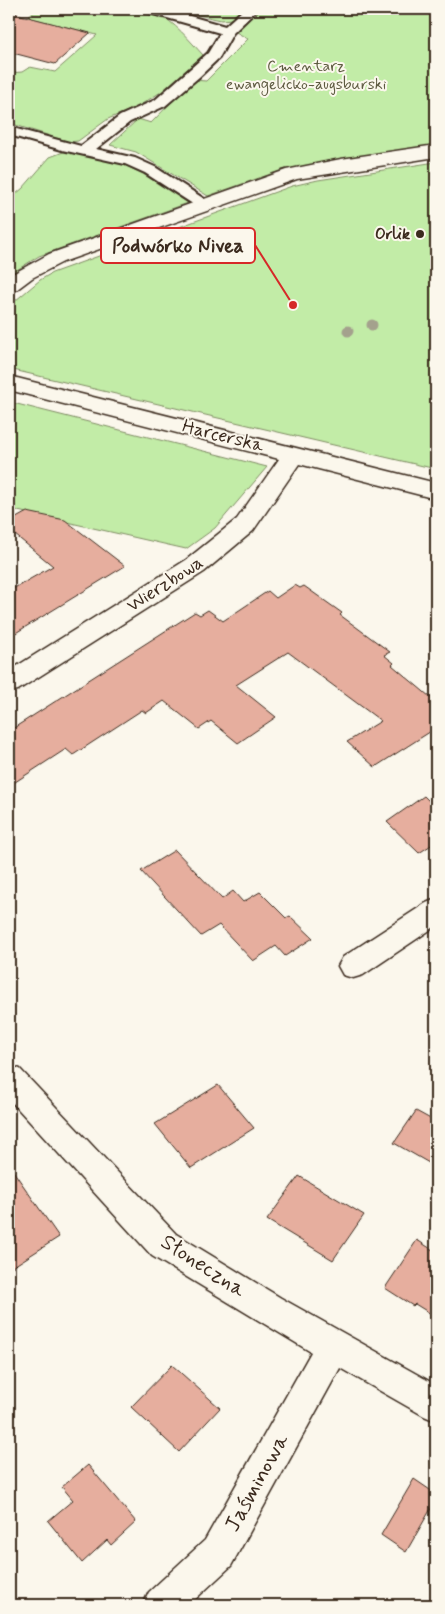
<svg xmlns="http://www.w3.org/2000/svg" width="445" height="1614" viewBox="0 0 445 1614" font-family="Mynerve,sans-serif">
<rect width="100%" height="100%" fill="#fbf7ec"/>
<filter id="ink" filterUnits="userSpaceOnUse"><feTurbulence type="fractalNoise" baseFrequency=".02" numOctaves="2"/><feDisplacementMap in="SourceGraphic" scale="10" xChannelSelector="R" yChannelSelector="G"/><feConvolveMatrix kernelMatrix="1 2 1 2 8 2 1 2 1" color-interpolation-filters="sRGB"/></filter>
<g filter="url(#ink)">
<path fill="#c2eca7" stroke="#7e8b62" d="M37 9C66 9 133 3 157 14 173 20 191 42 203 55L161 92 137 107 108 119 78 141 69 142 9 123V73L22 72 30 67 55 72 97 35 27 17Z
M178 9H241L232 19 221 20 180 11Z
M259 9H436V145L282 170 208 196 136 152 110 145 138 119 151 123 193 80 206 81 248 39 236 32Z
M66 151 120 163 143 174 188 203 39 256 9 275V200L23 188 50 157Z
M436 162V469L9 369V306L40 280 52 273 292 186 318 180Z
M9 402 267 467 215 528 186 549 9 509Z"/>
<path fill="#e6ae9e" stroke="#3b2a1e" d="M9 12 90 33 55 64 9 52Z
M27 512 65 520 125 566 9 637V591L53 566 9 530V522Z
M295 585 300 588 304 586 342 613 340 615 390 652 384 655 394 663 392 665 436 702V728L375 767 347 742 381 721 288 652 236 685 276 717 238 743 211 721 199 729 164 701 146 713 142 710 73 755 66 749 9 786V731L195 612 200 615 208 610 223 621 268 591 276 598Z
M424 796 436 808V842L419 853 387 822Z
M175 850 222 899 233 891 243 902 260 892 286 918 290 916 313 938 285 956 276 946 253 961 219 925 201 936 141 871Z
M218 1085 254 1128 191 1168 155 1124Z
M416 1111 436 1122V1167L394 1143Z
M9 1165 59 1237 9 1269Z
M299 1176 364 1215 333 1260 267 1220Z
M417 1240 436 1252V1317L415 1304 413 1306 385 1288Z
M172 1365 220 1408 179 1452 131 1407Z
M88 1465 136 1522 111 1545 107 1540 82 1563 48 1521 73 1500 62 1487Z
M414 1479 436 1494V1500L406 1552 381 1535Z"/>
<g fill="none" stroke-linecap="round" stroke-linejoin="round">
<g stroke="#3b2a1e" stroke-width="4">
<path id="lane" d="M144 9H165L225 26 244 9H258L233 33 219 58 199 77 165 106 130 122 96 149 135 158 155 167 209 202 212 205 209 208H199L145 173 125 164 62 150 9 135V127L81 146 120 116 155 100 208 53 220 33 146 12Z"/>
</g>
<g stroke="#3b2a1e" stroke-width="3">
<path id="street" d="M436 145V157L297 179 63 262 32 278 16 290 9 292V276L49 254 286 170 341 159Z
M9 376 436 483V499L299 464 253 531 204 572 18 690 9 692V671L186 560 237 519 279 459 9 390Z
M436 899V926L363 975 353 978 343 975 338 966 343 957 426 903Z
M9 1065 20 1069 176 1234 281 1298 436 1385V1421L424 1416 340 1368 231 1566 189 1605H143L149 1592 205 1540 311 1352 152 1256 9 1099Z"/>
</g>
<use href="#lane" fill="#fbf7ec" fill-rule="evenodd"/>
<use href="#street" fill="#fbf7ec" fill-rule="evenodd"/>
</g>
<g fill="#a4a18d">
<circle cx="372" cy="325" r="5.5"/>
<circle cx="348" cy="331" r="5.5"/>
</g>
</g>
<circle fill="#3b2a1e" stroke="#fbf7ec" stroke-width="2" cx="420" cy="234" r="5"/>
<g text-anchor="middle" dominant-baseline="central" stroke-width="4" stroke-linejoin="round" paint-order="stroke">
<g font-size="16" fill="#5d5a40" stroke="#fbf7ec">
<text x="306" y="66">Cmentarz<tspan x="306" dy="18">ewangelicko-augsburski</tspan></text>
</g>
<g font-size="16" font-weight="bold" fill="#3b2a1e" stroke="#fbf7ec" text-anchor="end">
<text x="410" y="234">Orlik</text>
</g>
<g font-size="19" fill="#3b2a1e" stroke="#fbf7ec">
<text transform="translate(223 436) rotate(14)">Harcerska</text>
<text transform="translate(165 584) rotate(-33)">Wierzbowa</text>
</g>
<g font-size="22" fill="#3b2a1e" stroke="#fbf7ec">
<text transform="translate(203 1266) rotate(33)">Słoneczna</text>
<text transform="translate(257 1483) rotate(-61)">Jaśminowa</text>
</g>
</g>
<path fill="none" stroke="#d62828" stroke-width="2" d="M293 305L255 245"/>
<circle fill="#d62828" stroke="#fbf7ec" stroke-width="2" cx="293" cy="305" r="5"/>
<rect fill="#fbf7ec" stroke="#d62828" stroke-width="2" x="101" y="228" width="154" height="35" rx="5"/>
<g font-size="20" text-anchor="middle" font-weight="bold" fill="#3b2a1e">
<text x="178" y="252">Podwórko Nivea</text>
</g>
<rect width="445" height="1614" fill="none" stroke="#fbf7ec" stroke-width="30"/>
<rect x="15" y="15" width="415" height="1584" fill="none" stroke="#3b2a1e" stroke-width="2" filter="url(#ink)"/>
</svg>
